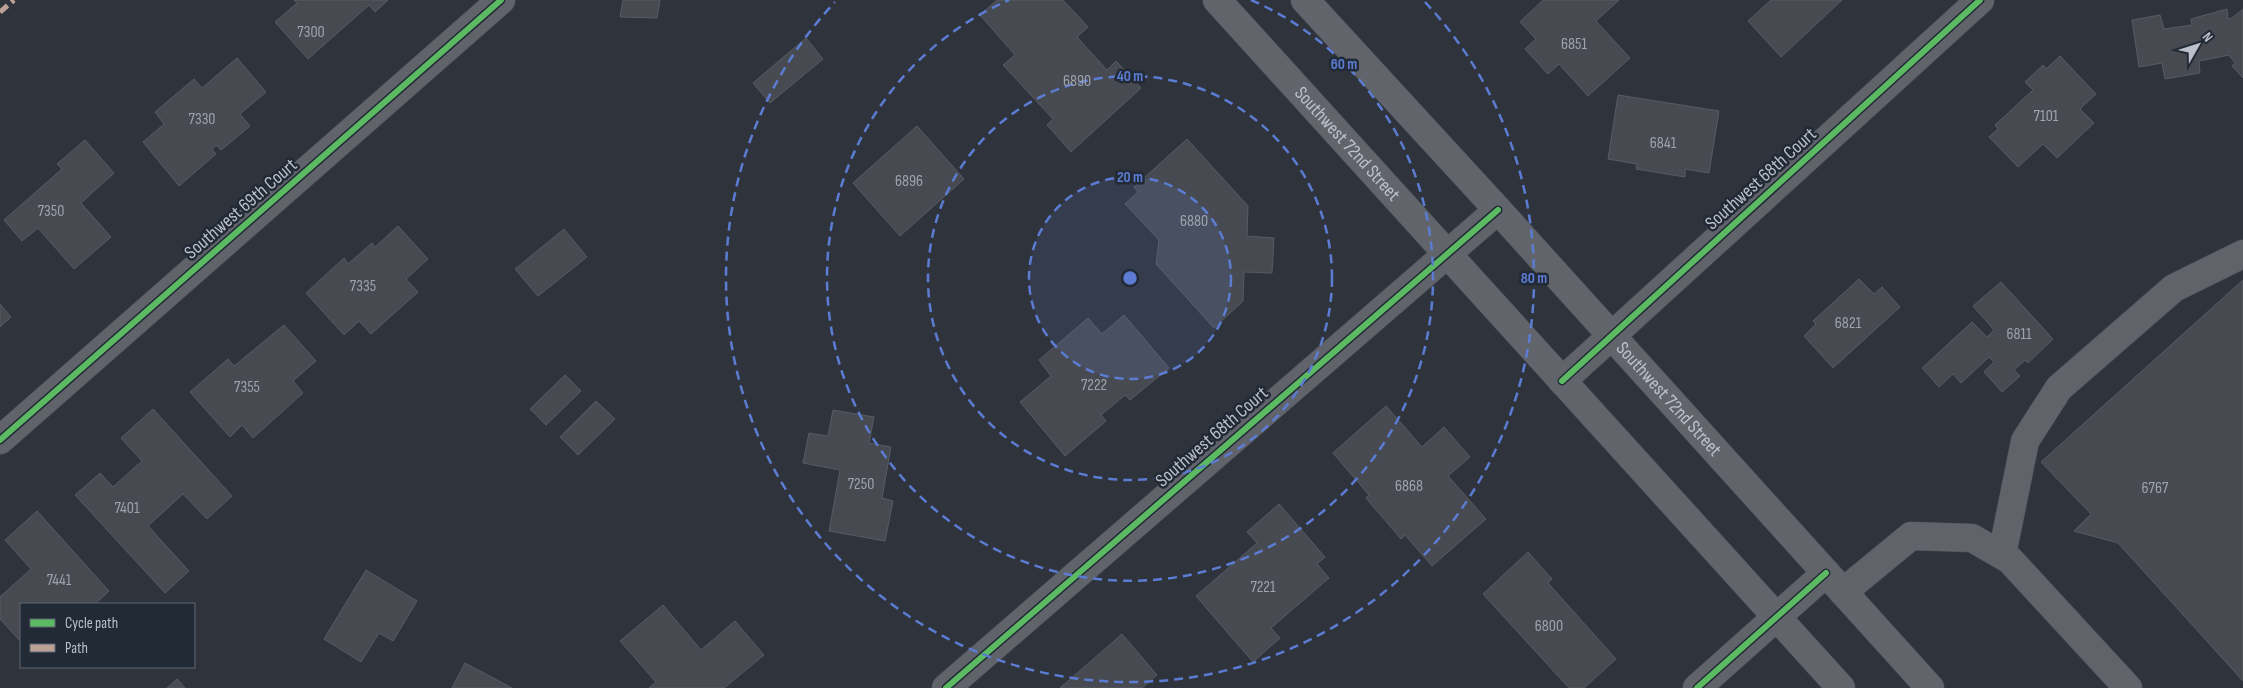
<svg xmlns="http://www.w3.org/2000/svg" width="2243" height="688" viewBox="0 0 2243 688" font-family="'Sofia Sans Condensed',sans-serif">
<rect width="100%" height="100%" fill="#2f343c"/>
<path fill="#474b51" stroke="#585b63" d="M294 0H388L375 12 369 5 308 59 275 22 297 3Z
M623 0H660L657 18 620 17Z
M997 0H1063L1088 27 1077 37 1107 70 1116 61 1141 88 1071 152 1047 125 1053 119 1003 65 1015 55 980 15Z
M1543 0H1619L1596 21 1630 58 1588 96 1559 64 1548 74 1525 49 1536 39 1520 22Z
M1771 0H1842L1781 57 1748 21Z
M2227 9 2228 19 2232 18 2243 9V78L2232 66 2235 63 2229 55 2199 61 2200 73 2165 79 2162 63 2139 67 2132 20 2160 15 2164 29 2192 25 2191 19Z
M806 38 823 59 770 103 753 83Z
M2060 56 2096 94 2080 109 2094 123 2057 158 2043 144 2018 167 1989 137 1998 129 1995 125 2033 90 2025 82 2043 65 2046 69Z
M237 58 266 92 240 114 250 126 221 150 216 145 212 150 216 154 179 186 143 142 164 124 155 112 194 79 202 88Z
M1618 95 1719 111 1709 173 1685 169V177L1636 169 1637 164 1608 159Z
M917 126 964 179 900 236 853 183Z
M1187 139 1248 206 1247 236 1274 238 1272 273 1244 272 1243 301 1214 328 1156 264 1159 240 1125 204 1138 192 1134 187Z
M85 140 114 173 81 203 111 237 74 269 38 228 22 241 4 220 62 169 57 164Z
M398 226 428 259 406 279 418 292 371 334 359 321 344 335 306 293 344 258 348 264 372 243 375 247Z
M564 229 587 257 538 296 515 269Z
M1859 279 1874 294 1882 287 1900 307 1833 368 1804 336 1816 324 1813 321Z
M2243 280V681L2118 543 2074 531 2091 514 2041 462Z
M2001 282 2053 339 2028 363 2025 360 2014 370 2020 376 2002 392 1984 372 1994 362 1989 357 1961 383 1953 374 1939 387 1922 368 1972 322 1987 337 1994 330 1973 306Z
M0 304 11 317 0 327Z
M1124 315 1169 368 1130 400 1125 395 1101 415 1106 421 1065 456 1020 402 1051 376 1039 360 1088 318 1102 334Z
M284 325 316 361 293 381 303 393 253 438 242 425 230 437 190 392 228 359 234 366Z
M565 375 581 391 546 425 530 409Z
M596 401 615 419 578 455 560 437Z
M1386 406 1422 447 1444 427 1470 457 1448 476 1486 519 1432 566 1405 535 1401 539 1366 498 1369 495 1333 453Z
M153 409 232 496 207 519 183 494 148 526 189 571 165 593 75 495 100 473 113 487 142 461 121 438Z
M833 410 874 417 869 443 891 447 882 498 893 501 885 541 829 531 840 470 803 463 809 433 828 436Z
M1279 504 1325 557 1317 564 1329 578 1271 628 1280 638 1253 662 1196 596 1257 543 1247 532Z
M37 511 109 591 95 604H21V642L0 619V597L31 569 5 540Z
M1528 552 1552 579 1548 583 1616 659 1584 688H1569L1483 594Z
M366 570 417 601 393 641 379 633 361 662 324 639Z
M663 605 701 650 735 621 764 655 724 688H649L656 682 620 641Z
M1122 634 1157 675 1142 688H1060Z
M465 663 512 688H452Z
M177 679 185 688H167Z"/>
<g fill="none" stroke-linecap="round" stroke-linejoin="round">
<g stroke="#4d5056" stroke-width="29">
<path id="minor" d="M1562 381 1980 0
M0 440 501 0
M2002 555 2025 441 2059 388 2174 288 2243 254
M1843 592 1911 536 1972 538 2010 560 2128 688
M946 688 1498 210
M1697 688 1826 573"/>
</g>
<g stroke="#4c5058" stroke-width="29">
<g id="major">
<path id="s1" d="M1217 0 1841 688"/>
<path id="s2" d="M1305 0 1498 210 1930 688"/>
</g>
</g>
<use href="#minor" stroke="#60636a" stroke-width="28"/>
<use href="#major" stroke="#61656b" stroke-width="28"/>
<path stroke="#bda197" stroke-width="5" stroke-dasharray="10 5" stroke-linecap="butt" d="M0 12 14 0"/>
<g stroke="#222a36" stroke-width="9">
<path id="cycleway" d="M1562 381 1980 0
M0 440 501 0
M946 688 1498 210
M1697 688 1826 573"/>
</g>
<use href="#cycleway" stroke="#5cba63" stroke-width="6"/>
</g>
<circle cx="1130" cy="278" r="101" fill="#5c7cd3" fill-opacity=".12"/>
<g fill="none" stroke="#5c7cd3" stroke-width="2.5" stroke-dasharray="9 6">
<circle cx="1130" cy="278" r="101"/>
<circle cx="1130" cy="278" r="202"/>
<path d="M1251 0A303 303 0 1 1 1009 0"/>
<path d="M1425 2A404 404 0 1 1 835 2"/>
</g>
<g text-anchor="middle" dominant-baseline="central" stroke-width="5" stroke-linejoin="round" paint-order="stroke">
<g font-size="16" fill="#9ea3ac">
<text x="311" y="32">7300</text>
<text x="1574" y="44">6851</text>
<text x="1077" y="81">6890</text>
<text x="2046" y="116">7101</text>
<text x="202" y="119">7330</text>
<text x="1663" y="143">6841</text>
<text x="909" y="181">6896</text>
<text x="51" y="211">7350</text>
<text x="1194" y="221">6880</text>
<text x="363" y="286">7335</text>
<text x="1848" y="323">6821</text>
<text x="2019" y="334">6811</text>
<text x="1094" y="385">7222</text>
<text x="247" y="387">7355</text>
<text x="861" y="484">7250</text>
<text x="1409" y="486">6868</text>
<text x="2155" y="488">6767</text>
<text x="127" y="508">7401</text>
<text x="59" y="580">7441</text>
<text x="1263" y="587">7221</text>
<text x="1549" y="626">6800</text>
</g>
<g font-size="19" fill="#bbc0cb" stroke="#222a36">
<text stroke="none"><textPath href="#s1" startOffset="194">Southwest 72nd Street</textPath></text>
<text transform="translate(1761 179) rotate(-42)">Southwest 68th Court</text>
<text transform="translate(241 209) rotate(-41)">Southwest 69th Court</text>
<text stroke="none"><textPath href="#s2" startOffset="540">Southwest 72nd Street</textPath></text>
<text transform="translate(1212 437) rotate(-41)">Southwest 68th Court</text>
</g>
</g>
<circle cx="1130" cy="278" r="8" fill="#5c7cd3" stroke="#222a36" stroke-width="2.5"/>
<g font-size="15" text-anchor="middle" font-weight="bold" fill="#5c7cd3" stroke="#222a36" stroke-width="5" stroke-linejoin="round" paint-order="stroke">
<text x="1344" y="69">60 m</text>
<text x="1130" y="81">40 m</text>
<text x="1130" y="182">20 m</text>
<text x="1534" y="283">80 m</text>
</g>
<rect x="20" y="603" width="175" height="65" fill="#222a36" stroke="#5f6672"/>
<rect x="30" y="619" width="25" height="8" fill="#5cba63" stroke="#5f6672"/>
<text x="65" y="628" font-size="15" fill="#bbc0cb">Cycle path</text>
<rect x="30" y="644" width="25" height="8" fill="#bda197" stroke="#5f6672"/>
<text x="65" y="653" font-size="15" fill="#bbc0cb">Path</text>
<g transform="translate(2198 45) rotate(51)" stroke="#222a36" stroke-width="4" paint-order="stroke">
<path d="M0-4L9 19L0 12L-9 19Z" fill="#bbc0cb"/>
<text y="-8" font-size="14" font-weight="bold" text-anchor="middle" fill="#bbc0cb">N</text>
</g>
</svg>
